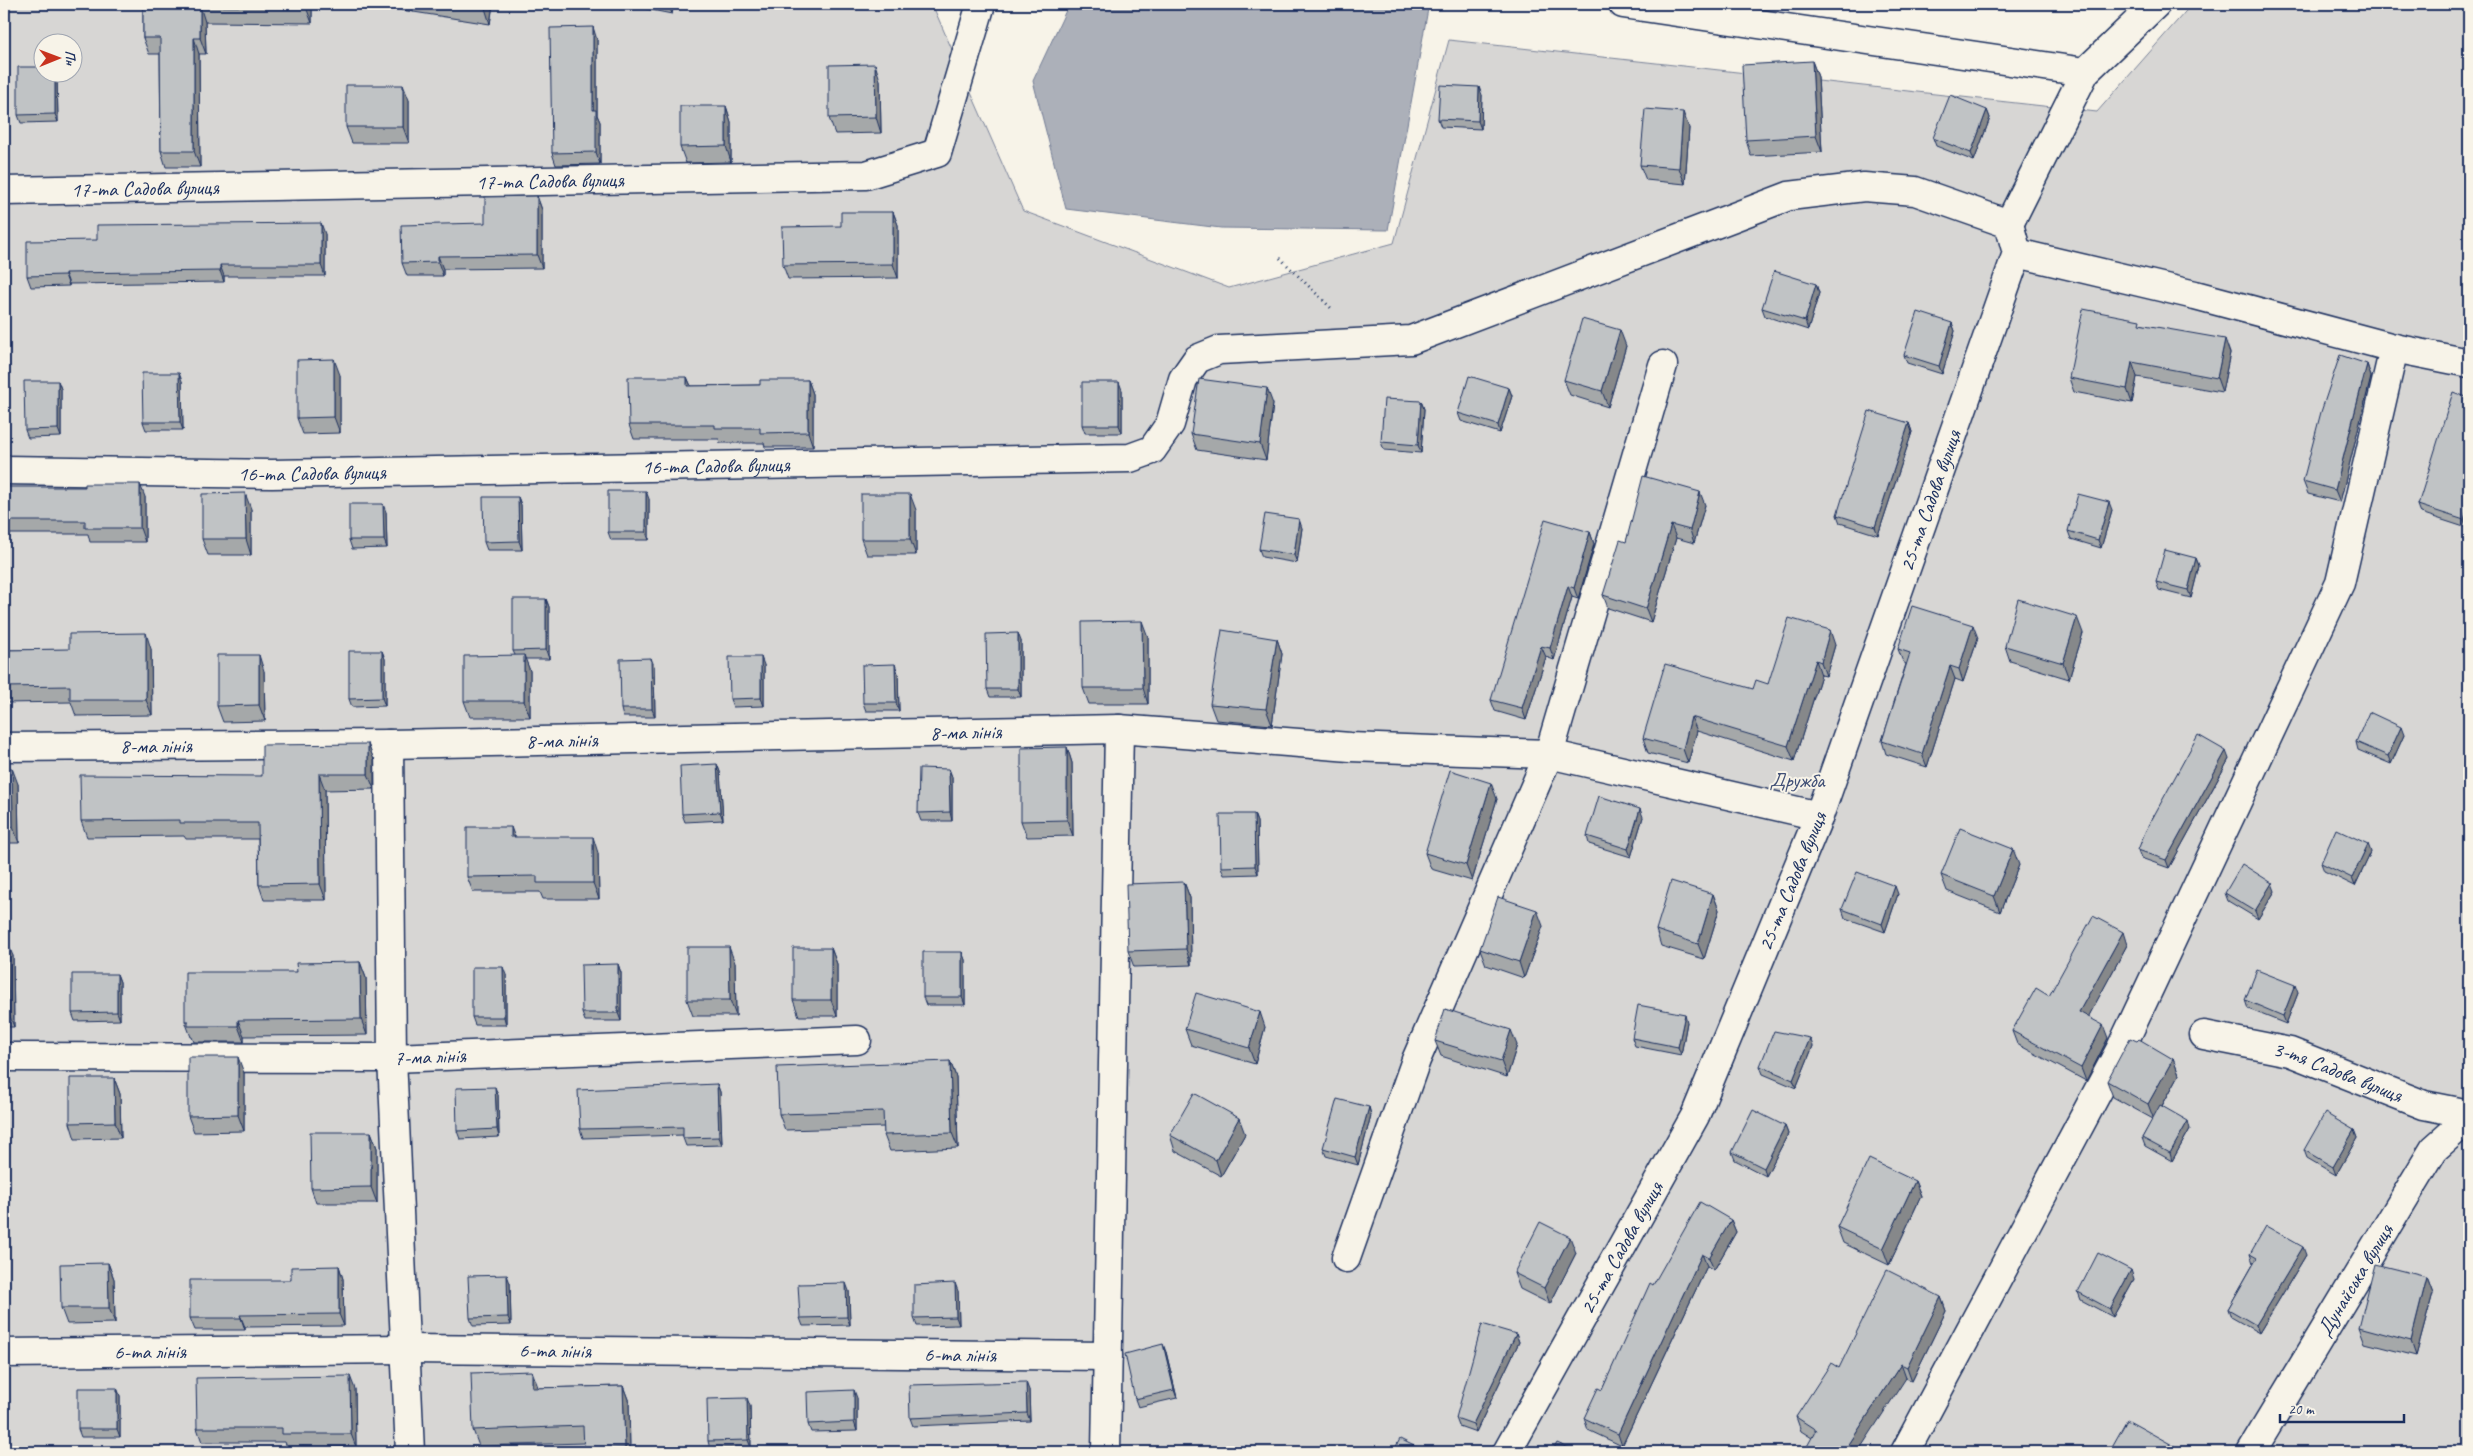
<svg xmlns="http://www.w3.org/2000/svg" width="2473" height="1456" viewBox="0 0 2473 1456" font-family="Caveat,sans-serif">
<rect width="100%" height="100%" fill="#f7f3e8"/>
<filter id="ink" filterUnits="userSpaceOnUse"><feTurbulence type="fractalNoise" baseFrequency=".02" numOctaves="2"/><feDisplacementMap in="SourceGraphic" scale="10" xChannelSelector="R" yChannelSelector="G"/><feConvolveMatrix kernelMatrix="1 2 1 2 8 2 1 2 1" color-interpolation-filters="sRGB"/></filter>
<g filter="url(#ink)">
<path fill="#d7d6d4" stroke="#798299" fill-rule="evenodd" d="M4 4H932L1023 211 1229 288 1394 243 1449 40 2097 112 2192 4H2469V1452H4ZM42 42H72V72H42Z"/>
<path fill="#acb0b9" stroke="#727c95" d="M1069 4H1397L1428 9 1388 230 1221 228 1066 209 1033 81Z"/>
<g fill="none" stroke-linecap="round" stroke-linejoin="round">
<g stroke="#1b2f5e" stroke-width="31">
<g id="street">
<path d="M1623 4 2085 72"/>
<path id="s1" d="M4 191 866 175 937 153 981 4"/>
<path d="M2009 224 2085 72 2156 4"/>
<path d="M2017 253 2195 295 2394 348 2469 363"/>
<path id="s2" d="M4 470 272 474 1130 458 1152 450 1170 424 1183 379 1197 359 1219 350 1411 340 1789 196 1864 187 1915 191 2009 224"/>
<path d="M389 744 392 1058 410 1452"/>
<path id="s3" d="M4 747 389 744 1119 729 1350 747 1549 754 1819 816"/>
<path id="s4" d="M2204 1035 2290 1052 2424 1105 2469 1114"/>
<path id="s5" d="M4 1057 392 1058 857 1040"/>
<path d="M1346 1258 1416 1060 1549 754 1663 365"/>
<path id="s6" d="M4 1353 407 1349 1108 1356"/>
<path d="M1106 1452 1119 729"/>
<path id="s7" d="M1507 1452 1695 1116 1819 816 2017 253 2009 224"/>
<path d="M1905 1452 2121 1048 2340 583 2394 348"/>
<path id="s8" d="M2251 1452 2434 1149 2469 1118"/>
</g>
</g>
<path stroke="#1b2f5e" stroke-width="3" stroke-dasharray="1 4" stroke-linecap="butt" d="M1280 258 1332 309"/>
<use href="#street" stroke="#f7f3e8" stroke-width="28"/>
</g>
<path fill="#a5a8a9" stroke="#1b2f5e" d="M143 4H312V23L205 22 206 54H199L200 167H166L161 151 160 54H149L143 38Z
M399 4H493L490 24 401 10Z
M635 4H674L672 14 636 7Z
M597 40V115L600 122V164L556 165 552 153Z
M1812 61 1818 77 1822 152 1751 156 1746 140Z
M57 75 58 122 21 123 18 115Z
M880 80 881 133 835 134 829 118Z
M1482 95 1481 129 1441 127 1438 119Z
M409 100V143H352L346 127Z
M726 106 731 122V162L686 163 680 147Z
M1987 110 1990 118 1974 161 1936 146 1933 138Z
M1689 128 1685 184 1646 180 1640 165Z
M537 196 542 210V268L443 269V276H407L402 263 485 223Z
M893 212 898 225V278L788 279 783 265 841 226Z
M325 234V276H224V282L69 284V286L31 287 27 276Z
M1816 284 1819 293 1808 330 1765 316 1762 308Z
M1952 323 1955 331 1942 374 1907 363 1904 355Z
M2141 324 2230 353 2222 392 2137 377 2132 403 2074 392 2069 378Z
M1626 346 1608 407 1570 395 1564 380Z
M2367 364 2371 377 2340 502 2308 494 2303 481Z
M340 375V433L303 434 297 418Z
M687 377 691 386 760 385 808 380 813 394V447H765L764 443H720L719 439H634L629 425Z
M58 381 61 389V437L28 438 25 430Z
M182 381 183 430H146L143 422Z
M1509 388 1512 396 1500 433 1461 421 1458 413Z
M1122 390V433H1085L1082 425Z
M2469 398V520L2467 528 2421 513 2418 505Z
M1421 401 1424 409 1421 453 1384 450 1381 442Z
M1273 404 1266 460 1197 450 1191 434Z
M1909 423 1912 432 1878 535 1840 523 1837 515Z
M4 487 145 497V542H90L88 534H5L4 531Z
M518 497 521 505 522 550H487L484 542Z
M649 499V540H611L608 532Z
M1705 505 1694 543 1676 538 1651 622 1608 608 1603 595 1626 542Z
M251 509V555H208L202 539Z
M916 510V555H867L861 539Z
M2112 510 2101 548 2071 539 2068 531Z
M386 512 387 548 352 549 349 540Z
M1302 528 1297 563 1262 557 1259 549Z
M1590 532 1594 544 1578 599 1572 597 1554 660 1546 657 1526 720 1495 711 1491 700Z
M2196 558 2199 566 2191 598 2159 590 2156 582Z
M546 599 549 607V659H525L530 671V717H470L464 701 515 655 513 651Z
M2083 633 2069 679 2010 661 2005 646Z
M1148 637V704H1089L1083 688Z
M1978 638 1963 682 1955 679 1927 767 1886 754 1882 741 1906 664 1903 662 1898 649Z
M1277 639 1282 654 1272 725 1216 720 1210 704Z
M1021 641V697H990L987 689Z
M1835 645 1826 676 1821 675 1794 761 1697 731 1688 763 1648 753 1643 738 1753 689 1768 684Z
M151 649 152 715 76 716 71 702 4 703V650Z
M382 651 385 659V706L352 707 349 699Z
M764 665V706L733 707 730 699Z
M654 666 655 717H623L621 709Z
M264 671 265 721 223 722 217 706Z
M898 673 899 711H866L863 703Z
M2404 735 2391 764 2358 750 2356 742Z
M368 744 374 760V789L325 790 326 900H264L259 885 258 839H186L184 836 87 837 81 821 262 776Z
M1067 747 1072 763 1073 836 1027 837 1021 821Z
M2229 759 2169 868 2141 858 2138 850Z
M717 764 720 772 723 820 685 822 682 814Z
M4 768 18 784 19 843H4Z
M949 769 952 777V821H921L918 813Z
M1497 799 1472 881 1431 869 1425 853Z
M1254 814 1257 822 1258 874 1224 875 1221 867Z
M1643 817 1631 857 1589 844 1587 836Z
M515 837 598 853 599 899H543L540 892H473L467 877Z
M2371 852 2355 886 2324 871 2321 863Z
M2019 865 2000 912 1947 891 1941 875Z
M1184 882 1190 898 1191 965 1134 967 1128 951Z
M2275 891 2258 919 2228 901 2225 893Z
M1713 894 1719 910 1704 959 1661 946 1656 930Z
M1898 894 1885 932 1845 918 1842 909Z
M1543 926 1524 978 1486 965 1480 949Z
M4 941 13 956 14 1027H4Z
M2127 945 2088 1017 2108 1038 2086 1081 2017 1044 2012 1031 2049 996Z
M831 948 837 964V1016H799L793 1000Z
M962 952 965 960V1005H926L923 997Z
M360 962 366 978 367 1035 244 1036V1042H194L192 1037H191L185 1021 297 972Z
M735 963 736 1016H693L687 1000Z
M618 964 621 973V1021H585L582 1013Z
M117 974 120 982V1020L75 1021 72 1013Z
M506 975V1025H475L472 1017Z
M2298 993 2286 1024 2248 1009 2245 1000Z
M1687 1022 1681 1055 1635 1046 1632 1038Z
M1265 1027 1255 1064 1191 1045 1185 1029Z
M1435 1041 1517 1045 1507 1077 1441 1056Z
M1813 1046 1796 1088 1763 1074 1760 1066Z
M2173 1059 2179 1075 2162 1106 2190 1129 2172 1161 2145 1146 2142 1138 2153 1119 2113 1097 2107 1081Z
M950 1061 956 1077 958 1148 890 1151 884 1135V1127L785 1130 779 1114Z
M244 1073V1131L194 1132 188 1116Z
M114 1078 120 1094 121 1138 75 1139 70 1123Z
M717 1084 720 1092 722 1145 686 1146 683 1138V1135L583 1138 580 1129Z
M498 1095 499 1137 460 1139 457 1131Z
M1369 1107 1371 1115 1358 1165 1326 1156 1323 1148Z
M1785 1126 1788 1134 1766 1176 1735 1160 1732 1152Z
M2354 1130 2357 1138 2336 1175 2307 1158 2304 1150Z
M371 1132 377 1148V1203H316L311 1188Z
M1245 1134 1221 1176 1175 1151 1170 1135Z
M1915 1181 1921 1196 1889 1265 1843 1243 1837 1227Z
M1731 1220 1736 1232 1714 1270 1707 1266 1622 1446 1588 1430 1584 1418 1602 1390 1653 1285Z
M1576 1253 1550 1304 1520 1289 1514 1273Z
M2250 1254 2306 1255 2259 1333 2231 1317 2228 1309 2254 1263H2253Z
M108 1263 114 1279 115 1323 67 1324 61 1308Z
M339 1266 343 1279 344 1326 245 1327V1330H195L190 1318 291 1280Z
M2427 1277 2433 1293 2416 1356 2365 1343 2359 1327Z
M2134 1279 2113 1317 2081 1300 2078 1292Z
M510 1283 511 1325 473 1326 470 1318Z
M849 1291 850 1325 803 1326 800 1318Z
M958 1291 959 1325 917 1326 914 1318Z
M1941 1297 1946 1311 1912 1381 1906 1378 1812 1438 1801 1431 1796 1417 1839 1368Z
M1516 1334 1519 1342 1476 1432 1459 1426 1456 1418Z
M1166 1352 1177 1398 1138 1407 1135 1399Z
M623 1386 629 1402 630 1452H585L584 1449V1443L479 1446 473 1430 538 1387V1388Z
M117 1388 120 1396V1437H81L78 1429Z
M355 1389 356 1447H287L285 1442H202L197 1428Z
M1029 1390 1030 1421 913 1426 910 1418Z
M857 1398V1431L811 1432 808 1424Z
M750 1406 751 1448 710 1449 708 1441Z"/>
<path fill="#86888a" stroke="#1b2f5e" d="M306 4H312V23L306 7Z
M485 4H493L490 24 485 8Z
M670 4H674L672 14 669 6Z
M200 6 205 22 206 54 200 38Z
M593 27 597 40V115L600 122V164L596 152 593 110Z
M194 38 199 54 200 167 194 151Z
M1812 61 1818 77 1822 152 1816 136Z
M875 64 880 80 881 133 876 117Z
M55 72H57V75L58 122 55 114Z
M403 85 409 100V143L403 127Z
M1479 87 1482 95 1481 129 1478 121Z
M726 106 731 122V162L726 146Z
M1987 110 1990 118 1974 161 1971 153Z
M1683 112 1689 128 1685 184 1679 168Z
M537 196 542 210V268L537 255Z
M893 212 898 225V278L893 264Z
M321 223 325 234V276L321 265Z
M438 256 443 269V276L438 262Z
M220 265 224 276V282L220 271Z
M65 273 69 284V286L65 275Z
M1816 284 1819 293 1808 330 1805 321Z
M1952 323 1955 331 1942 374 1939 366Z
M1620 330 1626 346 1608 407 1602 391Z
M2225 339 2230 353 2222 392 2217 378Z
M334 359 340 375V433L334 417Z
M2132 362 2137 377 2132 403 2127 389Z
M2367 364 2371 377 2340 502 2335 490Z
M179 373 182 381 183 430 180 422Z
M687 377 693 391 687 386Z
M808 380 813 394V447L808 432Z
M58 381 61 389V437L58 429Z
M1119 382 1122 390V433L1119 425Z
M1267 388 1273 404 1266 460 1260 444Z
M1509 388 1512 396 1500 433 1498 425Z
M1421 401 1424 409 1421 453 1418 445Z
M1909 423 1912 432 1878 535 1875 527Z
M140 484 145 497V542L140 528Z
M646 491 649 499V540L646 532Z
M1700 492 1705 505 1694 543 1690 530Z
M245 493 251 509V555L246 539Z
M910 494 916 510V555L910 539Z
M518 497 521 505 522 550 519 541Z
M2109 502 2112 510 2101 548 2098 540Z
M2469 502V520L2467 528 2464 520Z
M383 504 386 512 387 548 384 540Z
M1299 519 1302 528 1297 563 1294 555Z
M1671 525 1676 538 1651 622 1646 609Z
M1590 532 1594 544 1578 599 1574 588Z
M2196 558 2199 566 2191 598 2188 590Z
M1568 586 1572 597 1554 660 1550 648Z
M546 599 549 607V659L546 650Z
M2077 617 2083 633 2069 679 2063 663Z
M1142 621 1148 637V704L1143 688Z
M1973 625 1978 638 1963 682 1959 669Z
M1830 630 1835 645 1826 676 1821 662Z
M146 633 151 649 152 715 146 700Z
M1018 633 1021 641V697L1018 689Z
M1277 639 1282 654 1272 725 1266 709Z
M1541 646 1546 657 1526 720 1522 708Z
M382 651 385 659V706L382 698Z
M259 655 264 671 265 721 259 705Z
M524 655 530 671V717L524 701Z
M761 657 764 665V706L761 698Z
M651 658 654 666 655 717 652 709Z
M1816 660 1821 675 1794 761 1788 746Z
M895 664 898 673 899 711 896 703Z
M1950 666 1955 679 1927 767 1922 754Z
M1691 717 1697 731 1688 763 1683 749Z
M2401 727 2404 735 2391 764 2388 756Z
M368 744 374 760V789L368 774Z
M1067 747 1072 763 1073 836 1067 820Z
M2226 751 2229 759 2169 868 2166 860Z
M717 764 720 772 723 820 720 812Z
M12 768 18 784 19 843 13 827Z
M949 769 952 777V821L950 812Z
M319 774 325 790 326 900 320 884Z
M1491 783 1497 799 1472 881 1466 865Z
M1640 809 1643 817 1631 857 1628 849Z
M1254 814 1257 822 1258 874 1255 866Z
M511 827 517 843 511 837Z
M593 837 598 853 599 899 593 883Z
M2368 844 2371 852 2355 886 2352 878Z
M2013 849 2019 865 2000 912 1994 896Z
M1184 882 1190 898 1191 965 1186 949Z
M2272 883 2275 891 2258 919 2255 911Z
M1895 886 1898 894 1885 932 1882 924Z
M1713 894 1719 910 1704 959 1698 944Z
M1537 910 1543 926 1524 978 1519 962Z
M2123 932 2127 945 2084 1025 2079 1012Z
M7 941 13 956 14 1027 8 1011Z
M729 947 735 963 736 1016 730 1000Z
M831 948 837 964V1016L831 1000Z
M962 952 965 960V1005L962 997Z
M360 962 366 978 367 1035 361 1019Z
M618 964 621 973V1021L618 1013Z
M503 967 506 975V1025L504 1017Z
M117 974 120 982V1020L117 1012Z
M2295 985 2298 993 2286 1024 2283 1016Z
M1260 1012 1265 1027 1255 1064 1249 1048Z
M1685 1014 1687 1022 1681 1055 1678 1047Z
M238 1020 244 1036V1042L238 1026Z
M2103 1025 2108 1038 2086 1081 2081 1068Z
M1511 1030 1517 1045 1507 1077 1501 1061Z
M1810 1038 1813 1046 1796 1088 1793 1080Z
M238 1057 244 1073V1131L238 1115Z
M2173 1059 2179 1075 2154 1120 2148 1104Z
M950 1061 956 1077 958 1148 952 1133Z
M114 1078 120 1094 121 1138 115 1122Z
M717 1084 720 1092 722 1145 719 1137Z
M495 1087 498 1095 499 1137 497 1129Z
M1369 1107 1371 1115 1358 1165 1355 1157Z
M1239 1118 1245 1134 1221 1176 1216 1160Z
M2188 1121 2190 1129 2172 1161 2170 1153Z
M1785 1126 1788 1134 1766 1176 1764 1168Z
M2354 1130 2357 1138 2336 1175 2333 1167Z
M371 1132 377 1148V1203L371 1187Z
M1915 1181 1921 1196 1889 1265 1883 1249Z
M1731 1220 1736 1232 1714 1270 1709 1258Z
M1570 1237 1576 1253 1550 1304 1544 1288Z
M2303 1247 2306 1255 2259 1333 2256 1325Z
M1702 1254 1707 1266 1622 1446 1618 1434Z
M108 1263 114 1279 115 1323 109 1308Z
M339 1266 343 1279 344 1326 339 1314Z
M2131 1270 2134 1279 2113 1317 2110 1309Z
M507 1275 510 1283 511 1325 508 1317Z
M2427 1277 2433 1293 2416 1356 2411 1341Z
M846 1283 849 1291 850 1325 847 1317Z
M955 1283 958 1291 959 1325 956 1317Z
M1941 1297 1946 1311 1912 1381 1907 1367Z
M240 1315 245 1327V1330Z
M1516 1334 1519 1342 1476 1432 1473 1424Z
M1163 1344 1166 1352 1177 1398 1174 1390Z
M1901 1364 1906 1378 1858 1452H1844Z
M532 1371 538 1387V1404L532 1388Z
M350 1376 355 1389 356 1447 351 1434Z
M1026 1382 1029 1390 1030 1421 1027 1413Z
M623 1386 629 1402 630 1452H626L625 1448Z
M117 1388 120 1396V1437L117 1429Z
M854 1390 857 1398V1431L854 1422Z
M4 1396 5 1399 6 1441 4 1435Z
M747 1398 750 1406 751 1448 748 1440Z"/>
<path fill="#c0c3c5" stroke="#1b2f5e" d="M143 4H306V7L200 6V38H194V151H161L160 38H143Z
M459 4H485V8Z
M659 4H670L669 6Z
M593 27V110H596V152L552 153 550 28Z
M1812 61 1816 136 1746 140 1742 65Z
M875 64 876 117 829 118V65Z
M18 67H42V72H55V114L18 115Z
M346 85H403V127H346Z
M1440 85 1479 87 1478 121 1438 119Z
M1950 95 1987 110 1971 153 1933 138Z
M680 106H726V146L680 147Z
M1645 109 1683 112 1679 168 1640 165Z
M537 196V255L438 256V262L402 263 401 225 485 223V197Z
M841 212H893V264L783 265 782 227 841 226Z
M321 223V265H220V271L65 273V275L27 276V241L97 240V225Z
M1774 271 1816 284 1805 321 1762 308Z
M2083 309 2140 320 2139 324 2225 339 2217 378 2132 362 2127 389 2069 378Z
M1918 312 1952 323 1939 366 1904 355Z
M1582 319 1620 330 1602 391 1564 380Z
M2340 355 2367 364 2335 490 2303 481 2321 412Z
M334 359V417L297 418V360Z
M142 373H179L180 422H143Z
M1469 376 1509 388 1498 425 1458 413Z
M628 377H687V386L760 385V380H808V432L760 433V428H715V425H629Z
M1199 379 1267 388 1260 444 1191 434Z
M24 381H58V429L25 430Z
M1082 382H1119V425H1082Z
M2453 392 2469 398V502L2464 520 2418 505Z
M1384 399 1421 401 1418 445 1381 442Z
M1869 411 1909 423 1875 527 1837 515Z
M1643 476 1700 492 1690 530 1671 525 1646 609 1603 595 1620 540 1626 542Z
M85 484H140V528H85V521H4V487H85Z
M608 491H646V532H608Z
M245 493 246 539H202V494Z
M861 494H910V539H861Z
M2078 494 2109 502 2098 540 2068 531Z
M483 497H518L519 541 484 542Z
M349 504H383L384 540H349Z
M1265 514 1299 519 1294 555 1259 549Z
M1545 519 1590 532 1574 588 1568 586 1550 648 1541 646 1522 708 1491 700Z
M2165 550 2196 558 2188 590 2156 582Z
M513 599H546V650L513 651Z
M2018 599 2077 617 2063 663 2005 646Z
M1912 606 1973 625 1959 669 1950 666 1922 754 1882 741 1910 653 1898 649Z
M1789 618 1830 630 1821 662 1816 660 1788 746 1691 717 1683 749 1643 738 1665 664 1753 689 1756 680 1768 684Z
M1142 621 1143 688H1083L1082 622Z
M1222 630 1277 639 1266 709 1210 704Z
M146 633V700H70V686L4 687V650L69 649V634Z
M1018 633V689H987L986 634Z
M349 651H382V698L349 699Z
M217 655H259V705L217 706Z
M524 655V701H464V656Z
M729 657H761V698L730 699Z
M651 658 652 709H621L620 659Z
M895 664 896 703H863L862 665Z
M2369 712 2401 727 2388 756 2356 742Z
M2198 735 2226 751 2166 860 2138 850 2145 832Z
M368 744V774H319L320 884 259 885 258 823H180V820L81 821 80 775 262 776V745Z
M1067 747V820L1021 821V748Z
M717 764 720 812 682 814 680 766Z
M4 768H12L13 827H4Z
M919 768 949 769 950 812 918 813Z
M1450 770 1491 783 1466 865 1425 853Z
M1599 796 1640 809 1628 849 1587 836Z
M1220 814H1254L1255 866 1221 867Z
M467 827H511V837H593V883H537V876L467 877Z
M1960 828 2013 849 1994 896 1941 875Z
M2336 829 2368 844 2352 878 2321 863Z
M2242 864 2272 883 2255 911 2225 893Z
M1857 872 1895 886 1882 924 1842 909Z
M1671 881 1713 894 1698 944 1656 930Z
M1184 882 1186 949 1128 951 1126 884Z
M1498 897 1537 910 1519 962 1480 949Z
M2093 916 2123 932 2079 1012 2103 1025 2081 1068 2012 1031 2036 988 2049 996Z
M4 941H7L8 1011H4Z
M687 947H729L730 1000H687Z
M793 948H831V1000H793Z
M923 952H962V997H923Z
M360 962 361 1019 238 1020V1026H188V1021H185V972H297L296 963Z
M618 964V1013H582L581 965Z
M472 967H503L504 1017H472Z
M2257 970 2295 985 2283 1016 2245 1000Z
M72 974H117V1012L72 1013Z
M1196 993 1260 1012 1249 1048 1185 1029Z
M1638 1005 1685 1014 1678 1047 1632 1038Z
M1445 1009 1511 1030 1501 1061 1435 1041Z
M1774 1031 1810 1038 1793 1080 1760 1066Z
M2130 1038 2137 1041 2139 1039 2173 1059 2148 1104 2107 1081Z
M188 1057H238V1115L188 1116Z
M950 1061 952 1133 884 1135 883 1111 779 1114 777 1067Z
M70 1078H114L115 1122 70 1123Z
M717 1084 719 1137 683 1138V1127L580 1129 578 1090Z
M495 1087 497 1129 457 1131 456 1088Z
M1194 1093 1239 1118 1216 1160 1170 1135Z
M1337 1099 1369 1107 1355 1157 1323 1148Z
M2160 1105 2188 1121 2170 1153 2142 1138Z
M1753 1110 1785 1126 1764 1168 1732 1152Z
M2325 1113 2354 1130 2333 1167 2304 1150Z
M310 1132H371V1187L311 1188Z
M1869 1159 1915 1181 1883 1249 1837 1227Z
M1700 1202 1731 1220 1709 1258 1702 1254 1618 1434 1584 1418 1598 1388 1602 1390 1650 1283 1653 1285Z
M1540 1222 1570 1237 1544 1288 1514 1273Z
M2266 1226 2303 1247 2256 1325 2228 1309 2257 1258 2250 1254Z
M2098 1253 2131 1270 2110 1309 2078 1292Z
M108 1263 109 1308H61L60 1264Z
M2375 1264 2427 1277 2411 1341 2359 1327Z
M339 1266V1314L240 1315 241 1318H190V1280H291V1267Z
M1887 1270 1941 1297 1907 1367 1901 1364 1844 1452H1804L1816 1430 1796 1417 1831 1363 1839 1368Z
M507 1275 508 1317 470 1318 468 1276Z
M846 1283 847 1317 800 1318 798 1284Z
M955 1283 956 1317 914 1318V1285Z
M1482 1324 1516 1334 1473 1424 1456 1418Z
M1163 1344 1174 1390 1135 1399 1125 1354Z
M532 1371V1388L623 1386 625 1448 584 1449 583 1426 473 1430 471 1373Z
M350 1376 351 1434H282V1428H197L196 1378Z
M1026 1382 1027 1413 910 1418 909 1385Z
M78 1388H117V1429H78Z
M854 1390V1422L808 1424 807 1392Z
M747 1398 748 1440 708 1441 707 1399Z
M2127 1420 2185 1452H2109Z
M1400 1439 1426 1452H1393Z
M1557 1443 1578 1452H1552Z
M2269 1447 2284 1452H2267Z"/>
</g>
<g text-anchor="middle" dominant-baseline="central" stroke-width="4" stroke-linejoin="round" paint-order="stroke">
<g font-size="21" fill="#1b2f5e" stroke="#f7f3e8">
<text stroke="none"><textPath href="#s1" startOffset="546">17-та Садова вулиця</textPath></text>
<text stroke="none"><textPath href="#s1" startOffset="141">17-та Садова вулиця</textPath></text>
<text stroke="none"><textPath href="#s2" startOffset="712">16-та Садова вулиця</textPath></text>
<text stroke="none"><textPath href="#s2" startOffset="308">16-та Садова вулиця</textPath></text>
<text stroke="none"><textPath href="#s7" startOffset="1044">25-та Садова вулиця</textPath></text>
<text stroke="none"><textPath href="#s3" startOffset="962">8-ма лінія</textPath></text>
<text stroke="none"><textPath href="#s3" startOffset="558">8-ма лінія</textPath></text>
<text stroke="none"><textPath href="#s3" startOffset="152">8-ма лінія</textPath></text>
<text stroke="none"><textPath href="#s7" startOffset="639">25-та Садова вулиця</textPath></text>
<text stroke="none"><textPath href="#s5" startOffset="426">7-ма лінія</textPath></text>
<text stroke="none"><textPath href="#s4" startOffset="139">3-тя Садова вулиця</textPath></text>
<text stroke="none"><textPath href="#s7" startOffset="234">25-та Садова вулиця</textPath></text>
<text stroke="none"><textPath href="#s8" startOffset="201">Дунайська вулиця</textPath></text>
<text stroke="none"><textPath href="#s6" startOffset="146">6-та лінія</textPath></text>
<text stroke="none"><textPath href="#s6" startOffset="551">6-та лінія</textPath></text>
<text stroke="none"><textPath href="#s6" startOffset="956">6-та лінія</textPath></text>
</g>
<g font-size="21" fill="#415076" stroke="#f7f3e8">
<text x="1797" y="780">Дружба</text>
</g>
</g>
<rect width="2473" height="1456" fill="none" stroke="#f7f3e8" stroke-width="20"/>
<rect x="10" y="10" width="2453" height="1436" fill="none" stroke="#1b2f5e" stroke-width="2" filter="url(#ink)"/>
<g transform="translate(58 58) rotate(89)"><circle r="24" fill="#f7f3e8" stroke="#9fa5b1"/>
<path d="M0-4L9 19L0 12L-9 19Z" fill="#c8321e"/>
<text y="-8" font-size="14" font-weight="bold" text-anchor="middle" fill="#1b2f5e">Пн</text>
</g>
<path d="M2280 1414v8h124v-8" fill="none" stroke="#1b2f5e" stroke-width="2.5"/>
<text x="2288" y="1414" font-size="15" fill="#1b2f5e" stroke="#f7f3e8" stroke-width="4" paint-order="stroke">20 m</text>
</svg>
